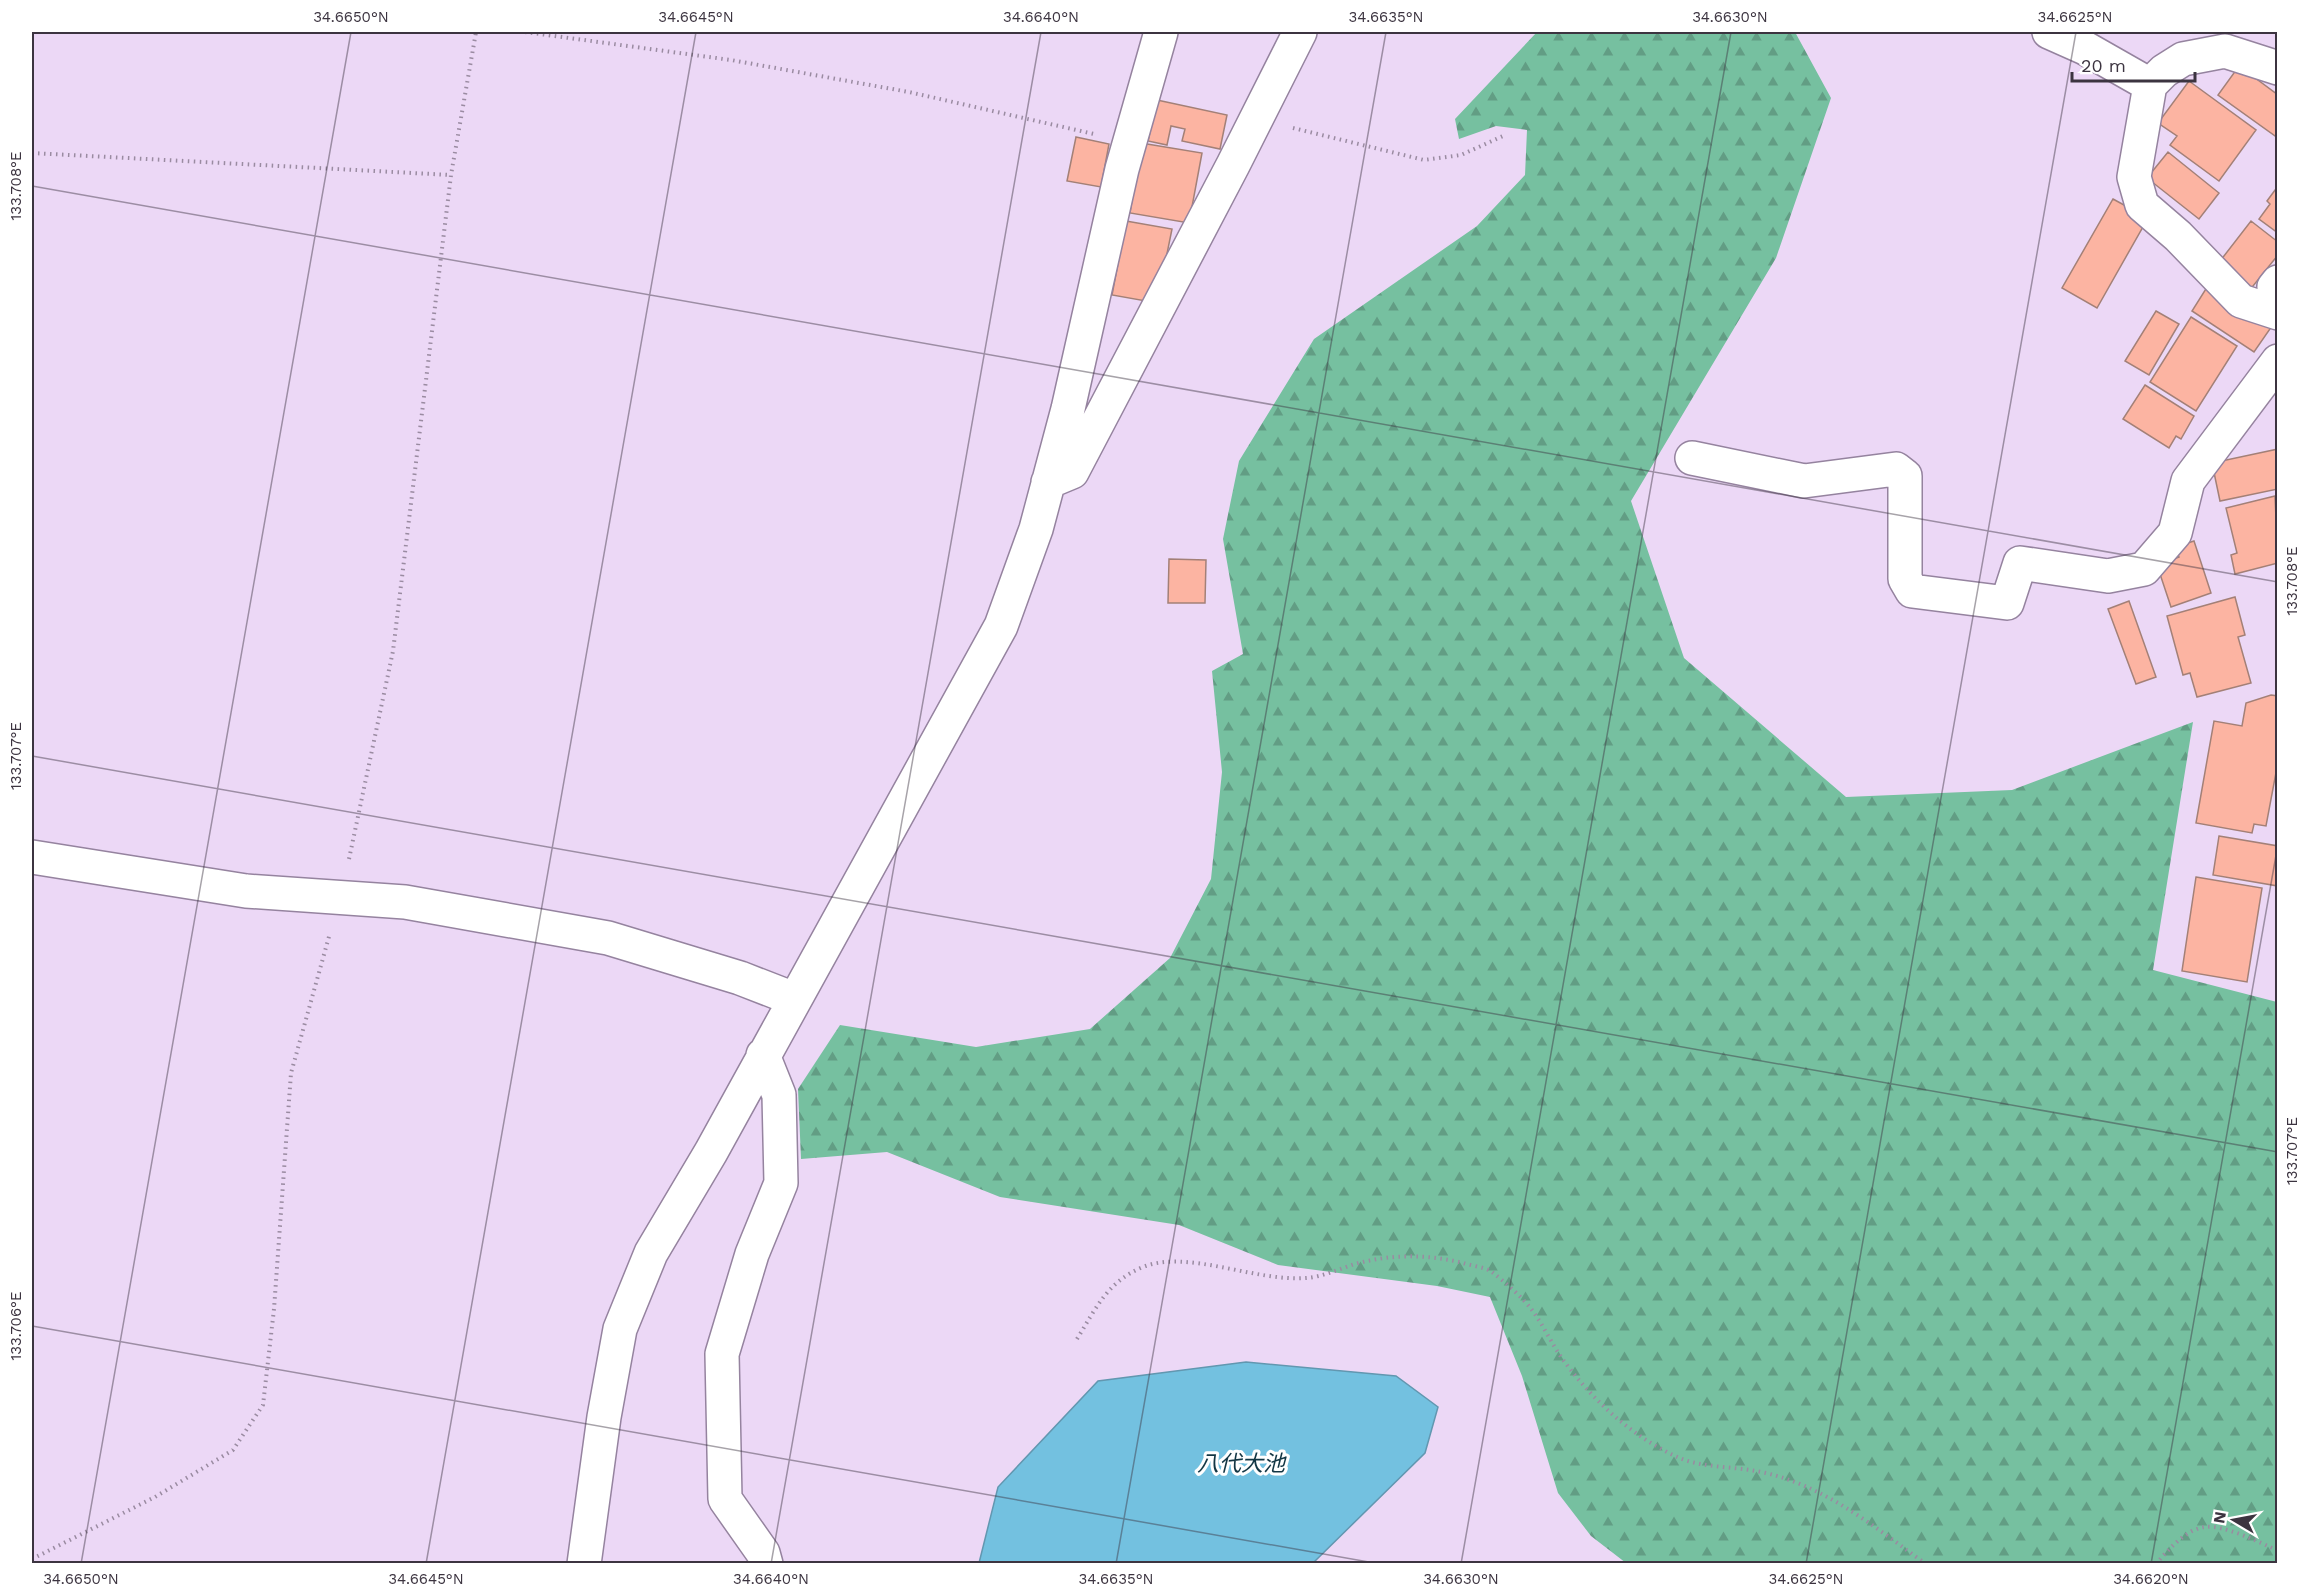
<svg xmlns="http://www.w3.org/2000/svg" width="2309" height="1595" viewBox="0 0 2309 1595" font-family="'Work Sans','Noto Sans JP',sans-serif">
<defs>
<pattern id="forest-firs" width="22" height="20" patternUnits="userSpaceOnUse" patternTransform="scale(1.5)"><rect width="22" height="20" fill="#76c0a0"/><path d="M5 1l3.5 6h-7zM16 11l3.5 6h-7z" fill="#629d84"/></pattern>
</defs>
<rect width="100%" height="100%" fill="#ecd8f6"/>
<path fill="url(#forest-firs)" d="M1537 32H1795L1831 98 1776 258 1631 501 1684 658 1846 797 2012 790 2193 722 2153 970 2277 1002V1563H1626L1591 1536 1558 1493 1522 1376 1490 1297 1437 1286 1278 1265 1179 1225 1000 1197 887 1152 801 1159 798 1089 840 1025 976 1047 1090 1029 1170 958 1211 879 1222 772 1212 671 1243 654 1223 539 1239 461 1314 339 1477 226 1525 175 1527 130 1496 126 1459 139 1455 119Z"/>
<path fill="#73c1e0" stroke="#6297b0" stroke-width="1.5" d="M1246 1362 1396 1376 1438 1407 1425 1453 1313 1563H979L998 1487 1098 1381Z"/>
<path fill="#fcb4a2" stroke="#a38077" stroke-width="1.5" d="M2239 66 2278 95V138L2218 95Z
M2189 81 2256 130 2219 181 2170 145 2177 136 2158 123Z
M1157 100 1227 115 1220 149 1182 141 1185 129 1171 126 1167 145 1148 141Z
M1076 137 1109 144 1101 187 1067 181Z
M1141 143 1202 153 1189 223 1130 213Z
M2168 152 2219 193 2199 219 2147 178Z
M2278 186V233L2259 219 2270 204 2267 201Z
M2113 199 2148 218 2097 308 2062 288Z
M1126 221 1172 229 1157 303 1112 295Z
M2251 221 2278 242V255L2249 291 2217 265Z
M2209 284 2272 326 2254 352 2192 311Z
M2156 311 2179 324 2149 375 2125 361Z
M2191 317 2237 346 2196 411 2150 382Z
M2145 385 2194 416 2181 439 2176 436 2169 448 2123 419Z
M2278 449V489L2220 501 2212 463Z
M2275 496 2278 563 2235 574 2231 555 2237 553 2226 508Z
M2194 541 2211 593 2171 607 2157 565 2179 557 2175 547Z
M1169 559 1206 560 1205 603H1168Z
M2235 597 2245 635 2238 637 2251 683 2197 697 2190 673 2183 675 2167 616Z
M2129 601 2156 677 2136 684 2108 609Z
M2271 695 2278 696V762L2266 826 2254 824 2252 833 2196 823 2214 721 2242 726 2246 703Z
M2219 836 2278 846V886L2213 875Z
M2196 877 2262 888 2247 982 2182 971Z"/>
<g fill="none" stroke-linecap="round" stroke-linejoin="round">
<g stroke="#95839f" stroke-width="36">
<path id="minor" d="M2049 32 2085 48 2150 85
M2278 68 2225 51 2183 59 2164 71 2150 85 2134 177 2142 205 2178 236 2241 301 2278 313
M2278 282 2274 287 2278 306
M1692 458 1804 481 1896 469 1905 476V579L1912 591 2007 603 2020 563 2108 576 2144 569 2175 533 2188 481 2278 361
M1048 482 1072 472 1233 165 1300 32
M32 857 246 891 405 902 608 938 740 978 794 999
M763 1055 779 1095 781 1183 752 1254 722 1354 725 1499 763 1553 766 1564
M584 1564 604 1417 620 1329 651 1253 711 1152 1001 626 1036 529 1068 409 1122 169 1161 32"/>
</g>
<path stroke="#9a8ba1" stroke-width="4" stroke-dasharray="1.5 4.5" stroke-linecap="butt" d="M525 32 731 60 909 92 1094 134
M1293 128 1424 160 1461 155 1503 136
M32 153 451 175
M349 859 393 651 451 175 476 32
M1077 1339C1096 1308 1108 1281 1143 1267 1188 1249 1255 1282 1306 1278 1322 1277 1339 1269 1355 1264 1391 1254 1427 1254 1463 1263 1472 1266 1485 1267 1492 1272 1505 1282 1522 1297 1532 1310 1544 1326 1552 1345 1564 1361 1592 1399 1629 1434 1673 1455 1698 1468 1729 1466 1756 1471 1822 1483 1873 1526 1926 1564
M32 1559 155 1497 233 1450 263 1405 274 1309 291 1073 330 933
M2156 1564C2168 1550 2186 1529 2205 1527 2222 1524 2262 1543 2278 1551"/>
<use href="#minor" stroke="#fff" stroke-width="33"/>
</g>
<path fill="none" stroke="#3c3440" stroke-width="1.5" stroke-opacity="0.45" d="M32 186 2278 582M32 756 2278 1152M32 1326 1380 1564M81 1564 351 32M426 1564 696 32M771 1564 1041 32M1116 1564 1386 32M1461 1564 1731 32M1806 1564 2076 32M2151 1564 2278 844"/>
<g text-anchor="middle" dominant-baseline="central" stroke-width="6" stroke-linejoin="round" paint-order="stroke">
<g font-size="22" font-style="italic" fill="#123644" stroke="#fff">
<text x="1241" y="1463">八代大池</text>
</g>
</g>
<rect width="2309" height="1595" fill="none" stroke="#ffffff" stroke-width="66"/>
<g transform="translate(2234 1520) rotate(280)" stroke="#ffffff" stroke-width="4.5" paint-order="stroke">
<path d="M0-4.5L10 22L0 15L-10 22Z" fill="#3c3440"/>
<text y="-9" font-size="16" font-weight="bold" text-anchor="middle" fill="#3c3440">N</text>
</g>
<path d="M2072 72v9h123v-9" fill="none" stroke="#3c3440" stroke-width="3"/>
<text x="2081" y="72" font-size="18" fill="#3c3440" stroke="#ffffff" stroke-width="4.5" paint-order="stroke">20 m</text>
<rect x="33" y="33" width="2243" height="1529" fill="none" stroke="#3c3440" stroke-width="2"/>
<g font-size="15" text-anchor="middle" fill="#3c3440">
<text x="351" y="22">34.6650°N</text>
<text x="696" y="22">34.6645°N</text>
<text x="1041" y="22">34.6640°N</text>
<text x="1386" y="22">34.6635°N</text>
<text x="1730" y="22">34.6630°N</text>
<text x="2075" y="22">34.6625°N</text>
<text transform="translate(16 186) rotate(-90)" y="5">133.708°E</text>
<text transform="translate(2292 581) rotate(-90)" y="5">133.708°E</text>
<text transform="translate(16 756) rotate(-90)" y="5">133.707°E</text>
<text transform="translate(2292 1151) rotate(-90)" y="5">133.707°E</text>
<text transform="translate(16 1326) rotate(-90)" y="5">133.706°E</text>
<text x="81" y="1584">34.6650°N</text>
<text x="426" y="1584">34.6645°N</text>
<text x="771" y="1584">34.6640°N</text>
<text x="1116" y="1584">34.6635°N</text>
<text x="1461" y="1584">34.6630°N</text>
<text x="1806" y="1584">34.6625°N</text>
<text x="2151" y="1584">34.6620°N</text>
</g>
</svg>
